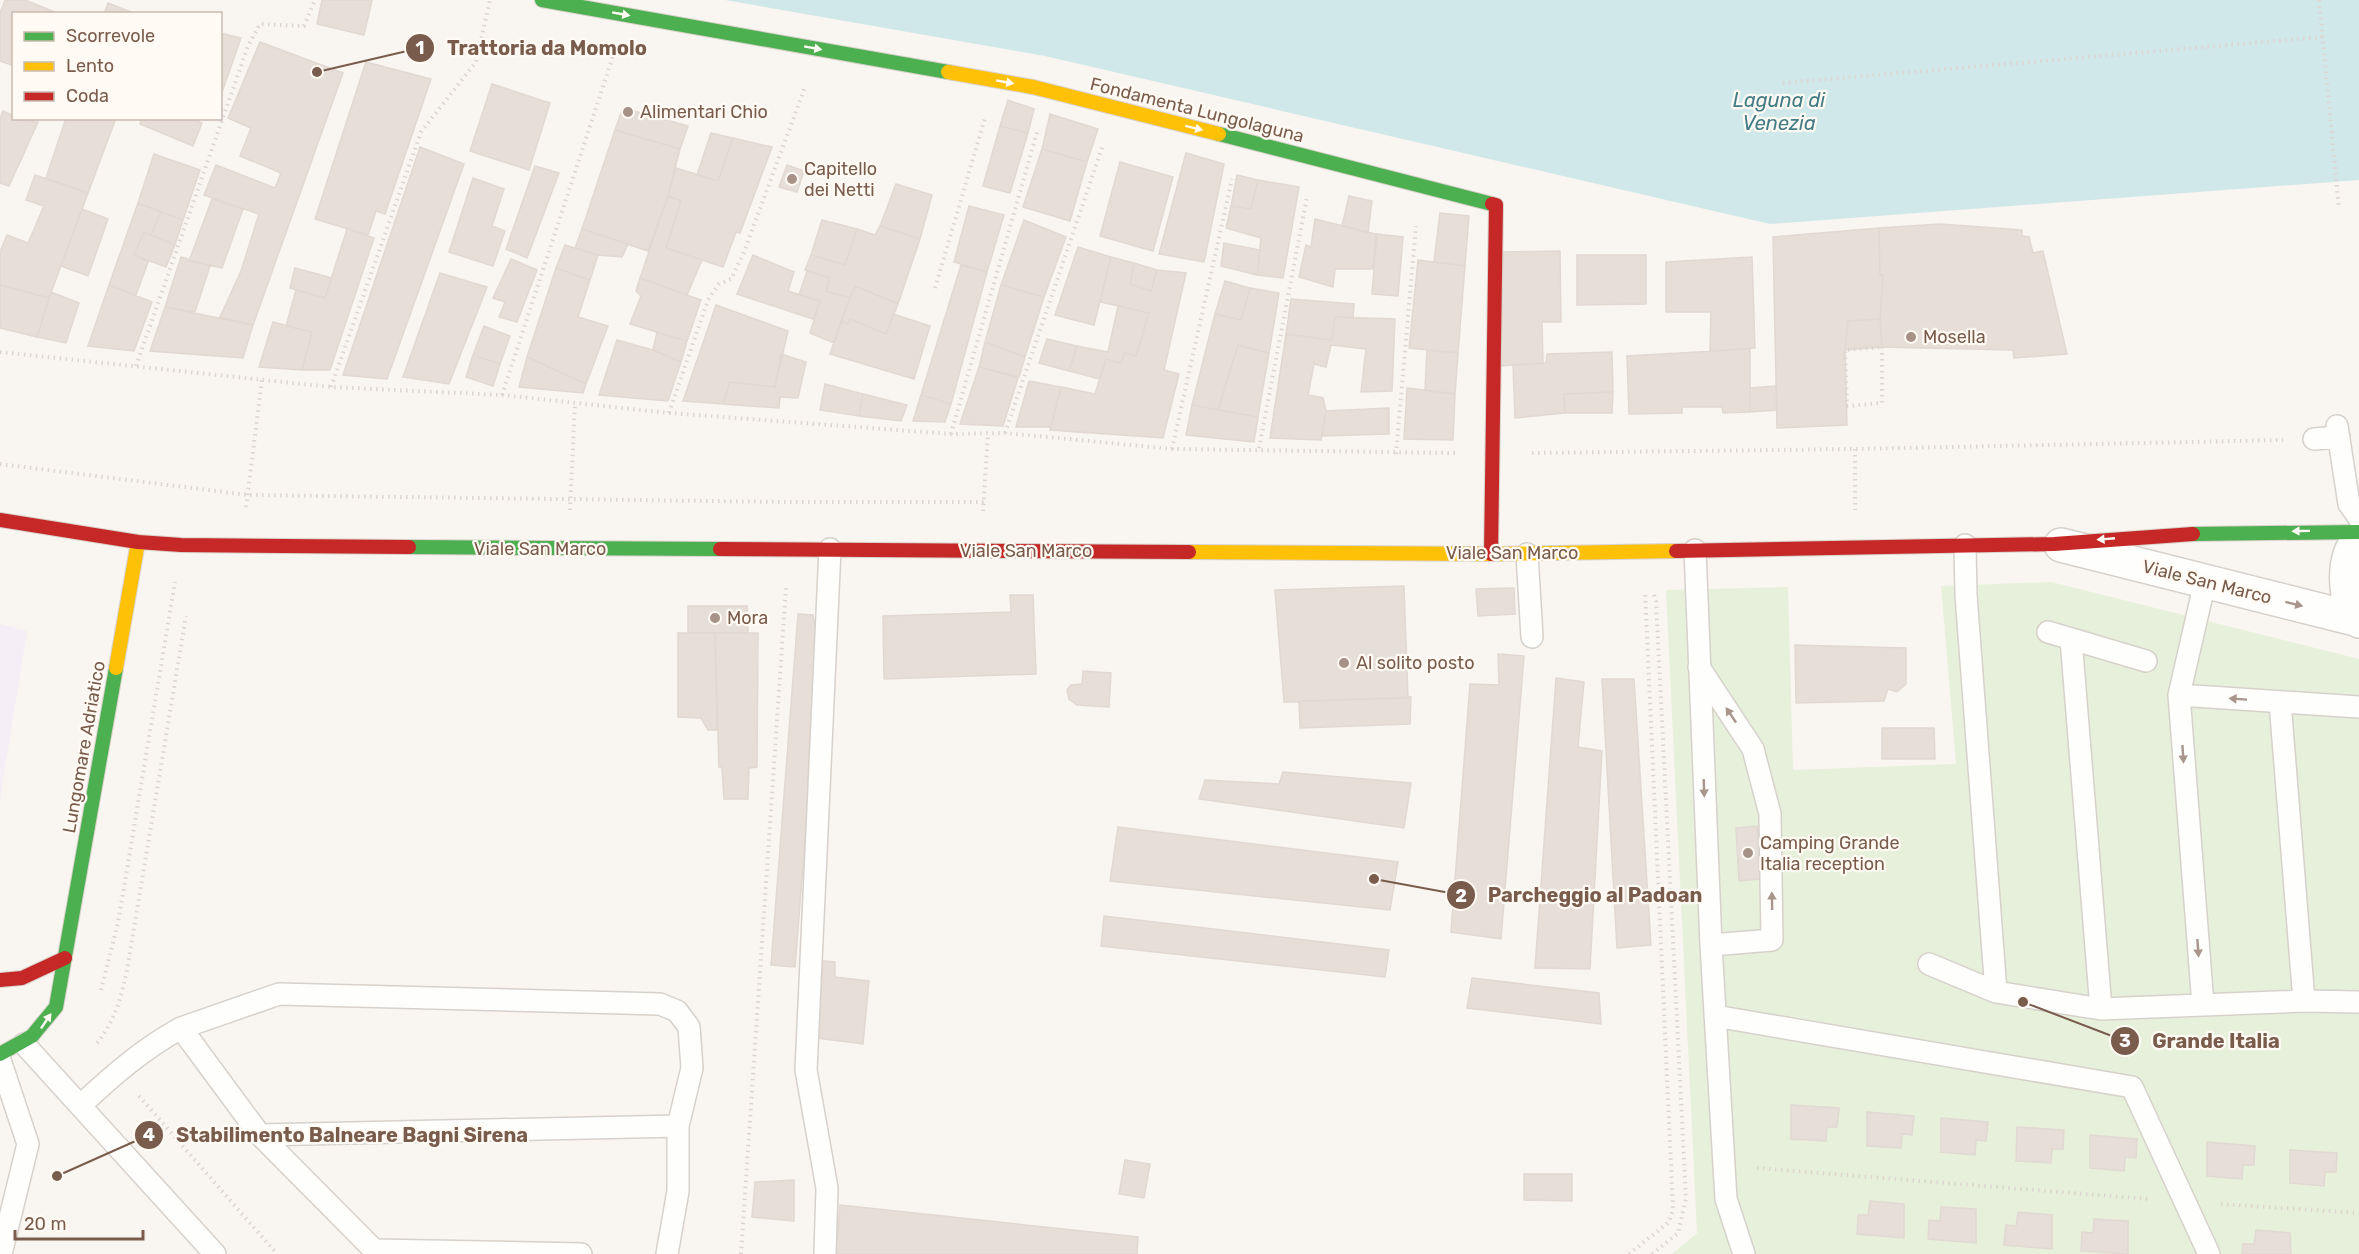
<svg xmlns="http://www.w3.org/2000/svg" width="2359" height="1254" viewBox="0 0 2359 1254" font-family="Rubik,sans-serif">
<rect width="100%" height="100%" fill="#f9f5f0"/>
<path fill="#f6eef6" d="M0 624 27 631 0 800Z"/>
<path fill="#e7f0db" d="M2051 582 2359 659V1254H1672L1697 1233 1666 590 1788 587 1793 770 1956 764 1941 586Z"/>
<path fill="#d0e8ea" d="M725 0H2359V180L1770 224 1045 56Z"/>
<path fill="#e6ded7" stroke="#e2d8d2" stroke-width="1.5" d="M5 0H25L57 13 14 14V66L0 61V13Z
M322 0H372L364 35 317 24Z
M108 3 136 14H104Z
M220 33 241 38 221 95H220Z
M260 42 343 73 253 325 220 317 241 271 259 214 204 195 216 165 275 188 281 173 240 156 251 128 228 118Z
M366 62 431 79 385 214 376 211 368 235 315 219Z
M492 84 550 103 529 170 470 151Z
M1008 100 1034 109 1028 133 1000 126Z
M623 108 688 126 680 149 615 130Z
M3 111 14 116V118L38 122 9 186 0 183V118Z
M1050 114 1098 129 1087 162 1042 149Z
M66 118H116L88 193 46 178Z
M142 118H191L202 123 193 146 140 124Z
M1000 126 1028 133 1010 193 983 186Z
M615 130 680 149 668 196 648 251 582 229Z
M711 133 733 138 718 181 697 175Z
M733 138 772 147 740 233 736 232 723 267 666 248 681 201 668 196 676 168 718 181Z
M420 147 464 164 387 379 343 375Z
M1042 149 1087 162 1070 221 1023 207Z
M1186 153 1224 164 1204 262 1159 254Z
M154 154 200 170 183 220 138 203Z
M1120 162 1173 177 1153 251 1100 236Z
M787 165 804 171 797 192 779 187Z
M535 166 559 173 527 258 506 249Z
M35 175 88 193 49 298 0 285V252L7 235 28 243 44 206 26 200Z
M1237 175 1258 180 1251 209 1231 206Z
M473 178 504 189 492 226 505 231 493 266 449 252Z
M1258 180 1299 187 1283 278 1257 275 1261 238 1226 228 1231 206 1251 209Z
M896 184 932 195 920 239 880 226Z
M668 196 681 201 666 248 702 260 687 295 640 278Z
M1349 196 1372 201 1368 233 1342 226Z
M212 199 243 209 222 268 189 261Z
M138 203 161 212 151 235 144 232 134 255 148 262 136 295 109 285Z
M969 206 1004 215 987 272 954 262Z
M82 209 108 219 88 276 61 266Z
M161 212 183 220 175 245 151 235Z
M1440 213 1469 216 1465 266 1434 262Z
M1315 219 1376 234 1373 269H1335L1333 287 1299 277 1306 245 1311 247Z
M822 220 857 229 845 265 811 255Z
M1024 220 1066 237 1044 297 1001 285Z
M1940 224 2022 230V236L2029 237 2033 253 2043 251 2067 354 2014 358 2013 350 1882 347 1880 319 1883 275H1880L1879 228Z
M880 226 920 239 898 304 855 286 850 298 826 291 830 278 805 270 811 255 845 265 857 229 875 235Z
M1879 228 1880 275H1883L1880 319 1848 321 1845 350 1847 425 1777 428 1773 237Z
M347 229 374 238 330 370H302L312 332 286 326 296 290 325 298Z
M582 229 628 244 622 257 598 255 575 248Z
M144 232 175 245 166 267 134 255Z
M1377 234 1403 237 1398 296 1372 294Z
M1224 243 1260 250 1257 275 1221 266Z
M565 245 598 255 590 280 556 268Z
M1078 247 1111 257 1094 325 1055 315Z
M1560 251 1561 322H1542L1543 363 1501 366 1503 252Z
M753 255 794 272 788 291 820 301 813 319 737 294Z
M1577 255H1646V304L1577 305Z
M181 257 210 266 195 312 165 307Z
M1111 257 1134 263 1130 284 1151 291 1157 270 1186 273 1164 370 1179 374 1163 438 1050 430 1061 387 1095 394 1106 359 1121 363 1124 353 1136 356 1149 313 1100 302Z
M1752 257 1755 348 1710 351 1711 312H1666V262Z
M511 259 537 270 517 322 499 317 505 302 493 298Z
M1418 260 1465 266 1458 353 1409 348Z
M1134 263 1157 270 1151 291 1130 284Z
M961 265 987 272 951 404 921 395Z
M295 268 332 278 325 298 290 288Z
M556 268 590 280 578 317 608 326 586 384 527 357Z
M807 271 830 278 826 291 850 298 834 343 810 333 820 301 799 295Z
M440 273 487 287 449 384 403 377Z
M640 278 701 300 687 341 630 324 641 296 636 291Z
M1225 281 1250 288 1241 320 1215 314Z
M0 285 49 298 37 337 0 328Z
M109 285 152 302 134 351 88 346Z
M1001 285 1044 297 1025 357 985 342Z
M855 286 898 304 886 334 850 319 848 324 841 321Z
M1250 288 1279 293 1269 353 1238 345 1218 410 1192 405 1215 314 1241 320Z
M51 292 79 303 66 343 37 337Z
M1291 299 1354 304 1353 318 1335 317 1332 340 1286 334Z
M716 305 788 331 775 387 730 382 723 404 683 401Z
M1118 306 1149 313 1136 356 1124 353 1121 363 1106 359 1100 379 1069 371 1077 346 1108 352Z
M165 307 253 325 243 358 150 351Z
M893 314 930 326 914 379 830 354 841 321 848 324 850 319 886 334Z
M1335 317 1395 319 1392 391 1361 392 1366 349 1331 345 1326 367 1314 364 1308 395 1323 398 1326 411 1321 440 1270 438 1286 334 1332 340Z
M1880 319 1882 347 1845 350 1848 321Z
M273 322 312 332 302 370 259 367Z
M484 326 510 336 500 364 473 355Z
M657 332 687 341 681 362 653 350Z
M1047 339 1077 346 1069 371 1039 363Z
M617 340 653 350 681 362 668 401 599 395Z
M985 342 1025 357 1019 377 979 367Z
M1238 345 1269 353 1258 417 1218 410Z
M1750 349V412L1723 413 1722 407H1682V413L1629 414 1627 356Z
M1427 350 1458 353 1455 394 1425 390Z
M1612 352 1613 392 1564 394 1565 413 1515 418 1513 365 1546 363 1547 354Z
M781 354 806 362 798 398 780 397 779 408 723 404 730 382 775 387Z
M473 355 500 364 493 386 466 377Z
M527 357 586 384 583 393 519 387Z
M979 367 1018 378 1003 426 960 424Z
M1029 381 1061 387 1051 427H1016Z
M825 384 863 394 859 416 820 410Z
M1776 386 1777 410 1750 412V388Z
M1407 388 1455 394 1453 440 1404 439Z
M1613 392 1612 413H1565L1564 394Z
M863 394 907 405 901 421 859 416Z
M921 395 951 404 945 422 913 421Z
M1192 405 1258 417 1254 442 1186 435Z
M1389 408V434L1322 436 1326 411Z
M1404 586 1408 698 1284 702 1275 590Z
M1514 588 1515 614 1478 616 1476 589Z
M1010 595H1033L1036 674 884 679 883 616 1011 612Z
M688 606H747L748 633H688Z
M798 614 813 615 820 651 795 967 771 965Z
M678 633H715L717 730H708L701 718 678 717Z
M715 633H758L757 767 749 768 748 799H724L722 767H719Z
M1795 645 1906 648V684L1897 692 1888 689 1884 701 1796 703Z
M1498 654 1524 656 1501 939 1451 932 1470 684 1499 685Z
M1083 671 1111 673 1109 707 1077 705 1069 699 1067 690 1071 685 1082 684Z
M1556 678 1584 682 1578 747 1602 751 1590 969 1535 968Z
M1602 679H1634L1651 945 1617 948Z
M1411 697 1410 724 1300 728 1299 701Z
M1882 728H1934L1935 759H1882Z
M1283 772 1411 783 1404 828 1199 799 1205 780 1279 784Z
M1757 826 1760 879 1739 881 1736 828Z
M1118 827 1398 862 1390 910 1110 881Z
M1104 916 1389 950 1385 977 1101 946Z
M815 960 835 962V977L869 981 863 1044 809 1037Z
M1472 978 1599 993 1601 1024 1467 1008Z
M1791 1105 1839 1108 1837 1127H1827L1826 1141 1791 1139Z
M1867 1112 1914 1116 1912 1135 1902 1134 1901 1148 1867 1146Z
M1941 1118 1988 1122 1986 1141 1976 1140 1975 1155 1941 1152Z
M2017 1127 2064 1130 2063 1149H2052L2051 1163 2016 1161Z
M2090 1135 2137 1139 2136 1158 2125 1157 2124 1171 2090 1168Z
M2207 1142 2255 1146 2254 1165H2243L2242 1179 2207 1176Z
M2290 1150 2337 1153 2336 1172H2325L2324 1186 2290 1183Z
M1125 1160 1150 1164 1144 1198 1119 1194Z
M1524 1174H1572V1201L1524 1200Z
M794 1180V1221L752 1217 755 1182Z
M1870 1201 1904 1204V1238L1857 1234 1858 1215H1868Z
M840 1205 1138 1237 1137 1254H836Z
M1941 1207 1976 1209V1243L1928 1239 1929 1220 1940 1221Z
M2018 1212 2052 1215V1249L2004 1245 2006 1225 2016 1226Z
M2094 1219 2128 1221V1254L2081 1251 2082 1232 2093 1233Z
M2256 1230 2290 1233 2291 1254H2242L2243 1244H2254Z"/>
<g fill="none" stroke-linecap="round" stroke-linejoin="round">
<g stroke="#d7d1cb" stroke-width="24">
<path id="lane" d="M2337 426 2349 504 2359 518
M2314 439 2339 437
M1965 545 1966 595 1996 992
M1695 550 1711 945 1726 1199 1744 1254
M1527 554 1532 637
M2048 632 2146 661
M2071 639 2101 1009
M1699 667 1753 749 1770 814 1772 940 1711 945
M2179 695 2359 707
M2280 702 2304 1001 2359 1002
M1929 964 1996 992 2101 1009 2304 1001
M2203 1005 2179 695 2205 582
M1715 1016 2132 1087 2209 1254
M181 1028 279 994 660 1004 677 1011 689 1027 692 1068 678 1126V1191L667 1254
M24 1044 215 1254
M0 1060 28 1144 1 1254
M81 1105C113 1075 143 1049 181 1028L260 1135 378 1254
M260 1135 678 1126
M375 1250 581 1254
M825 1254 827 1188 806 1070 830 549"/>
</g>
<g stroke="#d7d1cb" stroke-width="36">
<path id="street" d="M2359 539C2341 560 2344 599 2359 621
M2061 545 2359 620"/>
</g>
<g stroke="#d9d2cb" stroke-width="16">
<path id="fast" d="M542 0 948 72
M1219 134 1492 204
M2193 534 2359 532
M409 547 720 549
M0 1054 32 1036 56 1007 116 668"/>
</g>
<g stroke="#d9d2cb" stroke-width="16">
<path id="slow" d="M948 72 1033 87 1219 134
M1189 552 1491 554 1676 551
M116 668 138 542"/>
</g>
<g stroke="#d9d2cb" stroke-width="16">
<path id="jam" d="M0 520 138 542 181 545 409 547
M720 549 1189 552
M1676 551 2054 544 2193 534
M1491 554 1496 205 1492 204
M0 980 22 978 65 958"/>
</g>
<path stroke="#dcd5d0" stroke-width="4" stroke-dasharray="1.5 4.5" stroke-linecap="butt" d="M2319 0 2339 209
M1783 83 2322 37
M935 288 985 118
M1882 347V403L1847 406 1845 350Z
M0 352 331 387 502 395 669 413 951 434 1005 433 1172 449 1456 453
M136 366 248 46 260 24 304 26 315 0
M331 387 421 132 476 62 490 0
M502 395 614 53
M669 413 708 300 719 284 731 279 744 252 805 87
M1005 433 1103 145
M951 434 1038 129
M1259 448 1307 197
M1172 449 1232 179
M1855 449V510
M1532 453 1855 449 2283 440
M1396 454 1416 226
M0 464 248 495 787 502H984
M246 507 262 379
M570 510 575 403
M983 511 988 433
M101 990 118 923 175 582
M97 1043C115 1021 121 998 127 970L186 616
M139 1096 277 1254
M1757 1168 2148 1199
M2221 1204 2359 1213
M741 1254 786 587
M1629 1254 1669 1222 1673 1210 1645 591
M1652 1254 1678 1233 1686 1199 1656 601 1653 591"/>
<use href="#lane" stroke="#fefefd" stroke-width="21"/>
<use href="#street" stroke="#fefefd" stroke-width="33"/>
<use href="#fast" stroke="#4caf50" stroke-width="14"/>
<use href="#slow" stroke="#ffc107" stroke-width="14"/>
<use href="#jam" stroke="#c62828" stroke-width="14"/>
</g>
<defs><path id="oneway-solid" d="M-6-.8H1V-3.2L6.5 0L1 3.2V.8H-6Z" transform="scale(1.5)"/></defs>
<g fill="#fffaf3">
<use href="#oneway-solid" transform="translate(621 14) rotate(10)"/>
<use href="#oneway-solid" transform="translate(813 48) rotate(10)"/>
<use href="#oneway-solid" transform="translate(1005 82) rotate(10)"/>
<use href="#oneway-solid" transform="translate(1194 128) rotate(14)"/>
<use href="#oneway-solid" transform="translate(2301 531) rotate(179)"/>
<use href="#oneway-solid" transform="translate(2106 539) rotate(175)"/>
<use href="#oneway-solid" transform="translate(46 1021) rotate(-56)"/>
</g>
<g fill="#a8958b">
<use href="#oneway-solid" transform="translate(2294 604) rotate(14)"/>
<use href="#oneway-solid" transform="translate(2238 699) rotate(-176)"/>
<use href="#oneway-solid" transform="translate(1731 715) rotate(-124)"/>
<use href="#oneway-solid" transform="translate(2183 754) rotate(86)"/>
<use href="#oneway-solid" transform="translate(1704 788) rotate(88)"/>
<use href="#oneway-solid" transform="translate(1772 901) rotate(-91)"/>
<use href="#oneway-solid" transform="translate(2198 948) rotate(86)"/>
</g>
<g fill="#a69286" stroke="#fffaf3" stroke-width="2">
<circle cx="628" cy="112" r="6"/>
<circle cx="792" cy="179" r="6"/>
<circle cx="1911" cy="337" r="6"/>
<circle cx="715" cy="618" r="6"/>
<circle cx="1344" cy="663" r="6"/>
<circle cx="1748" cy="853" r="6"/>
</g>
<g text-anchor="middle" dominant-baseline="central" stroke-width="4.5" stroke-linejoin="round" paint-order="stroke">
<g font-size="18" fill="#7a5c4d" stroke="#fffaf3">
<text transform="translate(1197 110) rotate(14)">Fondamenta Lungolaguna</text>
<text x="540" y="549">Viale San Marco</text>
<text x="1026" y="551">Viale San Marco</text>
<text x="1512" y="553">Viale San Marco</text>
<text transform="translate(2207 582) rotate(14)">Viale San Marco</text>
<text transform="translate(84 747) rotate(-80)">Lungomare Adriatico</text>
</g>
<g font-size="18" fill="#7a5c4d" stroke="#fffaf3" text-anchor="start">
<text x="640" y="112">Alimentari Chio</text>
<text x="804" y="169">Capitello<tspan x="804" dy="21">dei Netti</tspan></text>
<text x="1923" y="337">Mosella</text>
<text x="727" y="618">Mora</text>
<text x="1356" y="663">Al solito posto</text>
<text x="1760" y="843">Camping Grande<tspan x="1760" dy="21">Italia reception</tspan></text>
</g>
<g font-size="20" font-style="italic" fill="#437c86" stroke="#fffaf3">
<text x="1779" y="100">Laguna di<tspan x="1779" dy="23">Venezia</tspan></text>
</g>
</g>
<path fill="none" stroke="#7a5c4d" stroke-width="2" d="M317 72L420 48M1374 879L1461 895M2023 1002L2125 1041M57 1176L149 1135"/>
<g fill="#7a5c4d" stroke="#fffaf3" stroke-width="2">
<circle cx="317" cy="72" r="6"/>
<circle cx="1374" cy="879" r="6"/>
<circle cx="2023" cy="1002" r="6"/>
<circle cx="57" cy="1176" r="6"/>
<circle cx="420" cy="48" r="15"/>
<circle cx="1461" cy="895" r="15"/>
<circle cx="2125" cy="1041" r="15"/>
<circle cx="149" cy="1135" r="15"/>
</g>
<g font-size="18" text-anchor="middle" font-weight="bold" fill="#fff">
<text x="420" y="54">1</text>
<text x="1461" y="902">2</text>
<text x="2125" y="1047">3</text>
<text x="149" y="1141">4</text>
</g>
<g font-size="20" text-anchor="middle" font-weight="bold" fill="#7a5c4d" stroke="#fffaf3" stroke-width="4.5" stroke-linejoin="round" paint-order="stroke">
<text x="547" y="55">Trattoria da Momolo</text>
<text x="1595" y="902">Parcheggio al Padoan</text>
<text x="2216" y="1048">Grande Italia</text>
<text x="352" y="1142">Stabilimento Balneare Bagni Sirena</text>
</g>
<rect x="12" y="12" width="210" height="108" fill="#fffaf3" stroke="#cabbb1" stroke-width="1.5"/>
<rect x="24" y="32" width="30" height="9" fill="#4caf50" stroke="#cabbb1" stroke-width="1.5"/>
<text x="66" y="42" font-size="18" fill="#7a5c4d">Scorrevole</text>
<rect x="24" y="62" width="30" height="9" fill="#ffc107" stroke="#cabbb1" stroke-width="1.5"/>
<text x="66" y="72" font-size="18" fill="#7a5c4d">Lento</text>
<rect x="24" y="92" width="30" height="9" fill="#c62828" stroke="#cabbb1" stroke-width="1.5"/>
<text x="66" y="102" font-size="18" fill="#7a5c4d">Coda</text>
<path d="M15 1230v9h128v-9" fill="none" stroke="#7a5c4d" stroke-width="3"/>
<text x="24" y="1230" font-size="18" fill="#7a5c4d" stroke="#fffaf3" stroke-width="4.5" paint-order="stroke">20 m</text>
</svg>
